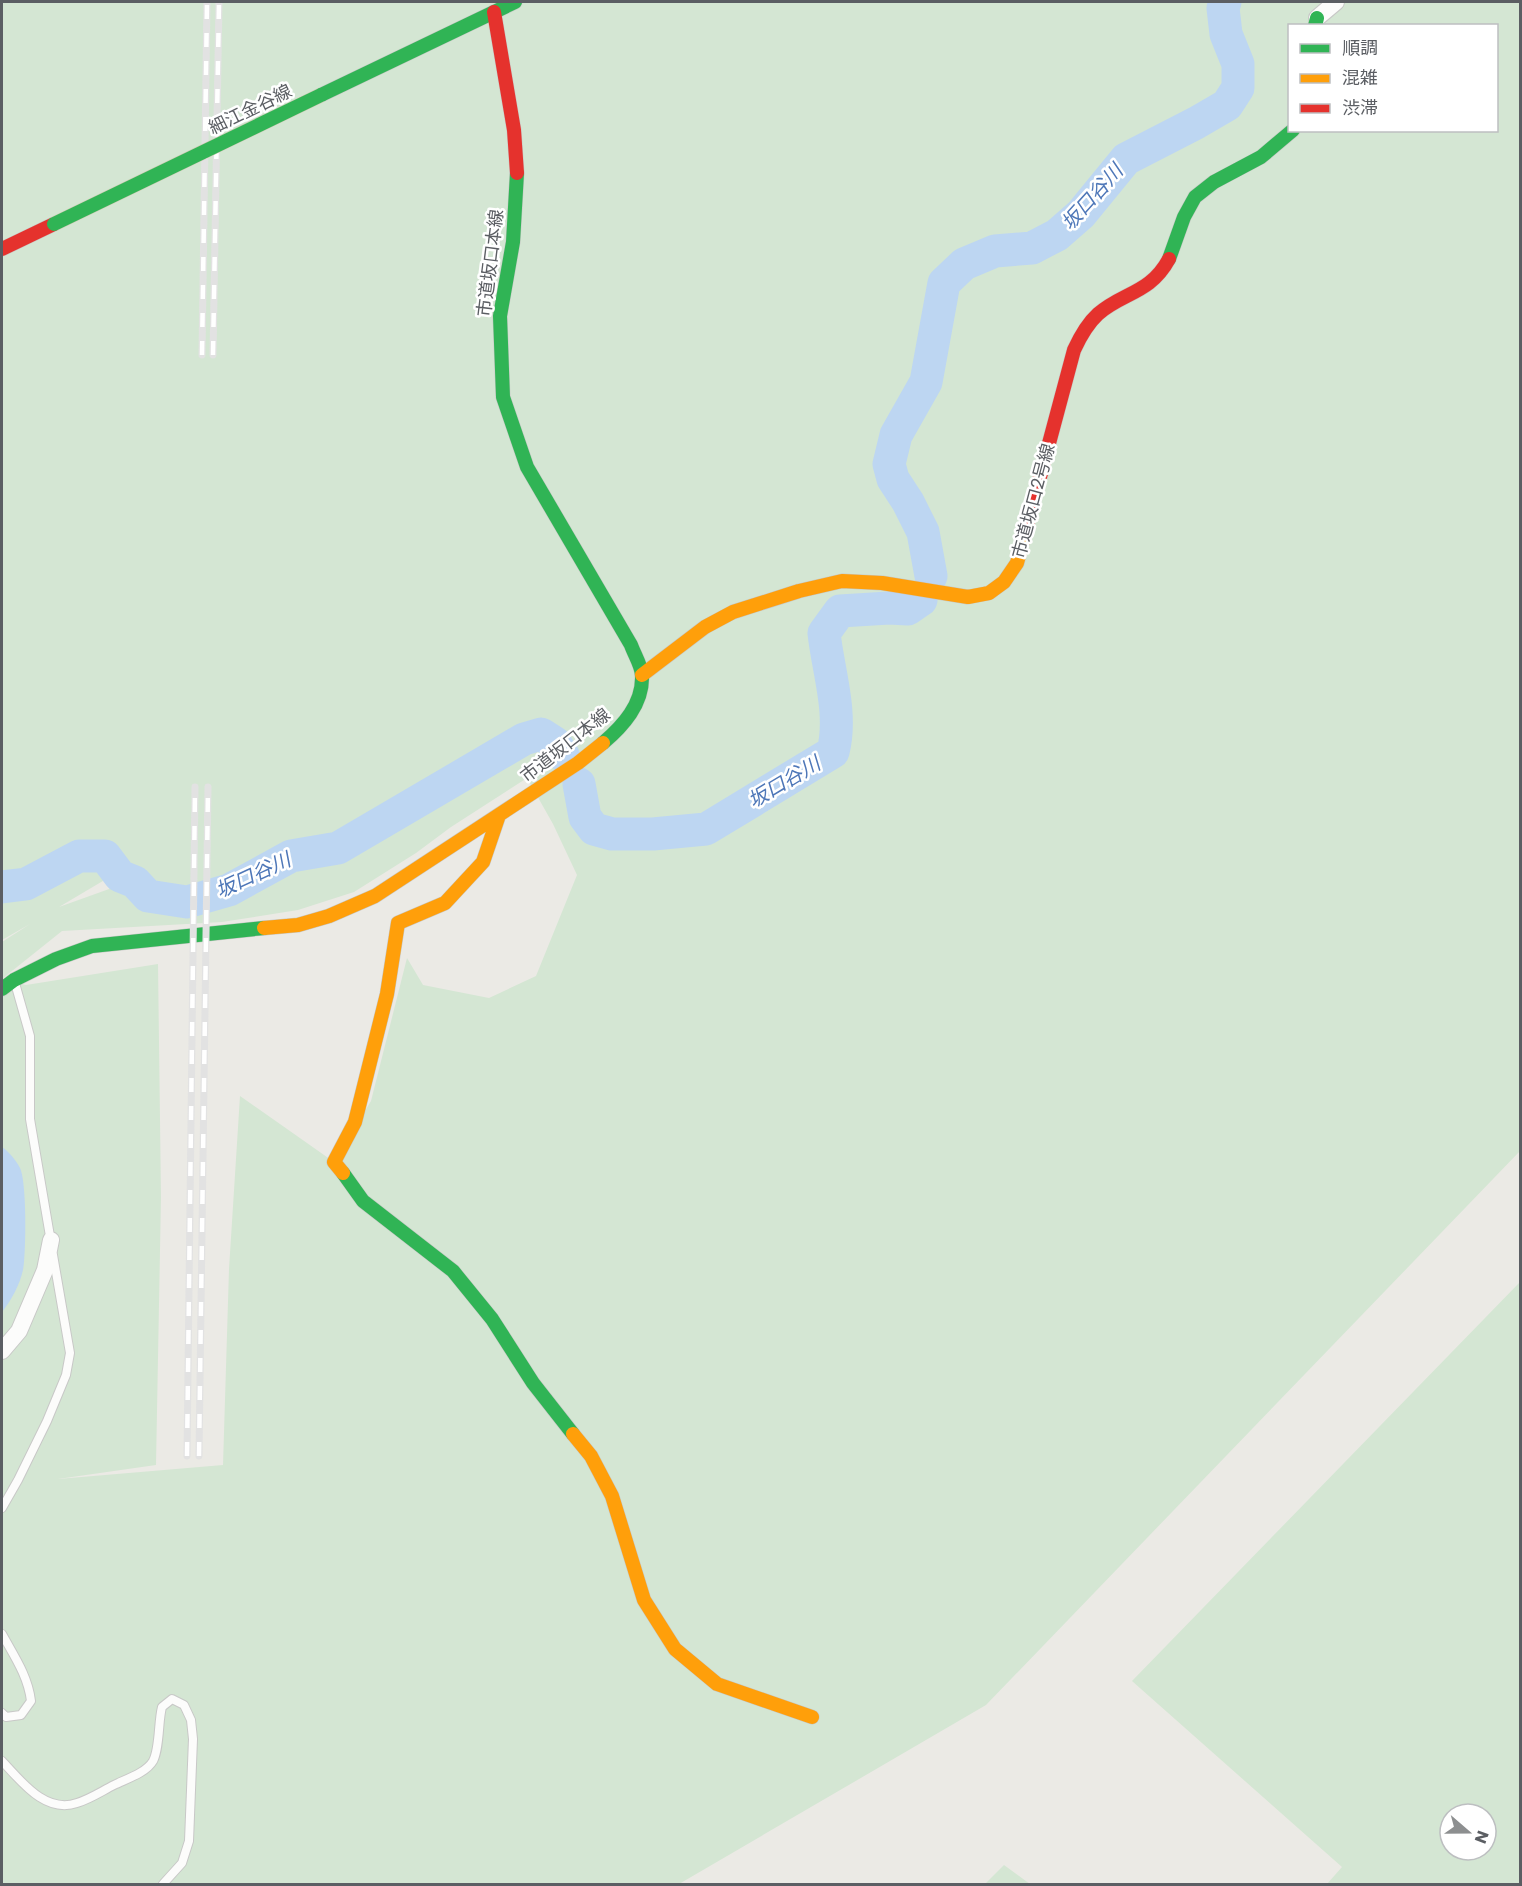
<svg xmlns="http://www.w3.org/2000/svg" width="1522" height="1886" viewBox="0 0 1522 1886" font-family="Poppins,'Noto Sans JP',sans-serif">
<rect width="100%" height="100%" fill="#ebeae5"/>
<path fill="#d4e6d3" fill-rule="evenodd" d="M2 2H1520V1151L986 1705 679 1884H2V979L26 985 158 964 161 1197 156 1465 58 1479 223 1465 229 1269 240 1096 334 1162 371 1101 407 958 423 985 489 998 536 976 577 875 553 824 527 778 451 827 416 853 354 892 298 910 222 922 62 931 2 979V942L30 924 2 940ZM1290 26H1496V130H1290ZM118 872 216 897V898L123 884 59 907Z
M1520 1282V1884H1327L1342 1867 1132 1681ZM1450 1814H1486V1850H1450Z
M1004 1865 1030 1884H985Z"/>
<path fill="#bdd6f2" d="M2 1147C8 1151 16 1160 20 1168 27 1183 26 1253 23 1270 20 1284 11 1301 2 1312Z"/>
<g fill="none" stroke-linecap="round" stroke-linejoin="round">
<path stroke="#bdd6f2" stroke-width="33" d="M931 576 923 532 908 502 893 479 889 464 896 435 926 382 944 283 964 264 995 251 1032 248 1057 235 1081 214 1126 159 1196 123 1227 105 1238 88V64L1226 34 1223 8 1225 2
M579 784 585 817 594 829 612 834H653L706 829 833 752C843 713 828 671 824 633L840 611 889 608 908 609 921 600
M2 887 26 884 79 856H105L120 876 135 882 148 896 187 902 229 890 291 856 338 848 524 739 541 734 555 743 563 755"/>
<g stroke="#c8c8c7" stroke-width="10">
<path id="lane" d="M15 983 30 1036V1119L51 1242
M2 1508 18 1480 47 1421 66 1375 70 1353 53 1255
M2 1634C14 1656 28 1676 31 1701L21 1715 6 1717 2 1713
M2 1761C21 1781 45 1814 77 1803 90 1799 102 1791 114 1785 126 1779 146 1773 153 1761 160 1748 158 1722 162 1707L172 1699 184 1705 191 1720 193 1739 189 1841 182 1863 163 1884"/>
</g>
<g stroke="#c8c8c7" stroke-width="18">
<path id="street" d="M1317 18 1336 2
M2 1351 19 1331 45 1270 51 1240"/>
</g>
<g stroke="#c7c7c5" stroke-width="15">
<path id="fast" d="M1315 26 1317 18
M321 95 515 2
M517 173 513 242 500 316 503 397 527 467 631 645C634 654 642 666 642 676 643 704 623 726 603 743
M1169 259 1184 217 1195 197 1214 182 1261 157 1293 130
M2 989 14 980 56 959 92 946 264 928
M343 1173 363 1201 453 1271 492 1319 533 1383 573 1434"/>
</g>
<g stroke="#c7c7c5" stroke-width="15">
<path id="slow" d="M642 675 705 627 733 612 799 591 842 581 882 583 968 597 989 593 1004 582 1017 563 1025 533
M264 928 298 925 329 916 375 896 578 763 603 743
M343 1173 334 1162 355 1122 387 994 398 923 445 903 483 862 499 815
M573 1434 591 1456 612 1496 644 1600 675 1649 717 1684 812 1717"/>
</g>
<g stroke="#c7c7c5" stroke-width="15">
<path id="jam" d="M494 12 514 130 517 173
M2 249 54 224
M1025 533 1074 350C1080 337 1087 324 1098 314 1123 292 1150 294 1169 259"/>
</g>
<use href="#lane" stroke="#fcfcfb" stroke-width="8"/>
<use href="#street" stroke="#fcfcfb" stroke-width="16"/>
<use href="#fast" stroke="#30b455" stroke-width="14"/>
<use href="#slow" stroke="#ff9f0a" stroke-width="14"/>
<use href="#jam" stroke="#e5322d" stroke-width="14"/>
<g stroke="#e2e2e2" stroke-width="7">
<path id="rail" d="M202 355 207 2
M213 355 219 2
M187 1456 195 787
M199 1456 208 787"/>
</g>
<use href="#rail" stroke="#fff" stroke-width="4.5" stroke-dasharray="14" stroke-linecap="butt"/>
<g stroke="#d1ccb5" stroke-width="15" stroke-linecap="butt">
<path id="fast-bridge" d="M54 224 321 95"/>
</g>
<use href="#fast-bridge" stroke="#30b455" stroke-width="14"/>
</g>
<g text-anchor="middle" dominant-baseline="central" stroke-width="5" stroke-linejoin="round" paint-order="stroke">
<g font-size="18" fill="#5b5e63" stroke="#fff">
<text transform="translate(250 109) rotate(-26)">細江金谷線</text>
<text transform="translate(490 263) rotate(-83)">市道坂口本線</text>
<text transform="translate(1033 501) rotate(-75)">市道坂口2号線</text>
<text transform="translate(565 745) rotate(-38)">市道坂口本線</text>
</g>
<g font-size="20" font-style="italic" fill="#4e77b8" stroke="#fff">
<text transform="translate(1092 197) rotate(-48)">坂口谷川</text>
<text transform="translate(784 782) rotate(-31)">坂口谷川</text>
<text transform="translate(253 875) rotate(-25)">坂口谷川</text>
</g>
</g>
<rect width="1522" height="1886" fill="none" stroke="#5b5e63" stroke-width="6"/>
<rect x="1288" y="24" width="210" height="108" fill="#ffffff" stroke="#bdbfc1" stroke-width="1.5"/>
<rect x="1300" y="44" width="30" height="9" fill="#30b455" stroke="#bdbfc1" stroke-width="1.5"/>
<text x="1342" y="54" font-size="18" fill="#5b5e63">順調</text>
<rect x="1300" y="74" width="30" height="9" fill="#ff9f0a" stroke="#bdbfc1" stroke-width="1.5"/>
<text x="1342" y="84" font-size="18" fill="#5b5e63">混雑</text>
<rect x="1300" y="104" width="30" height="9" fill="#e5322d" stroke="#bdbfc1" stroke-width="1.5"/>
<text x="1342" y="114" font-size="18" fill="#5b5e63">渋滞</text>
<g transform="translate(1468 1832) rotate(110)"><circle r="28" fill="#ffffff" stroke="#bdbfc1" stroke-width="1.5"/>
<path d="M0-4.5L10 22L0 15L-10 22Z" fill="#8d8f90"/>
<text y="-9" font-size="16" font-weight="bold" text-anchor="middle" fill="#5b5e63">N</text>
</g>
</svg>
